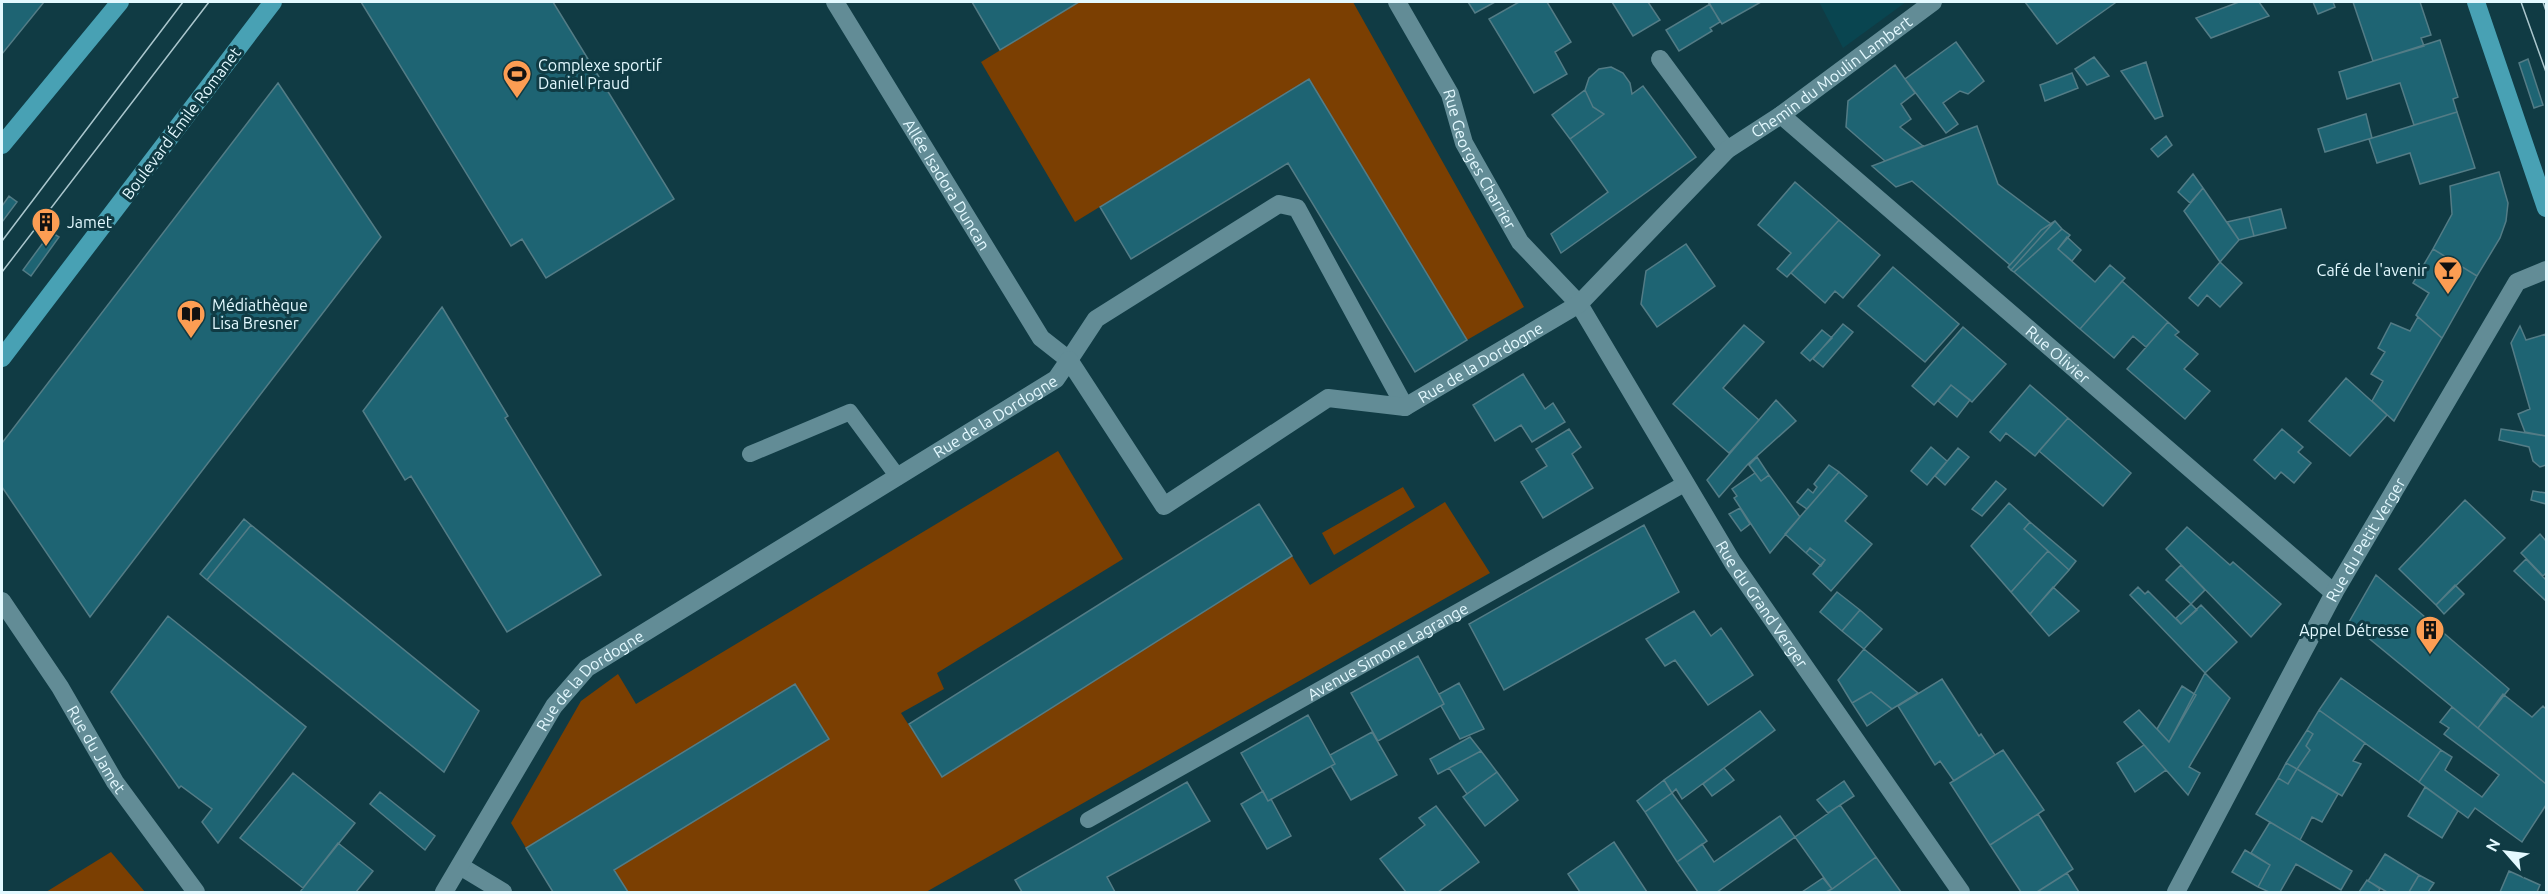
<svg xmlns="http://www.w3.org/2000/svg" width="2548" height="894" viewBox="0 0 2548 894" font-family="Ubuntu,sans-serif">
<rect width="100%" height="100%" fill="#103b44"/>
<path fill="#094550" d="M1819 2H1906L1843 48Z"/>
<path fill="#7b3f02" d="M1079 2H1353L1524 307 1467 340 1309 79 1075 222 981 62Z
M1058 451 1123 559 937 673 944 689 901 713 942 776 1292 556 1310 585 1445 502 1490 573 926 892H628L614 870 829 739 795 684 526 848 511 823 581 701 618 674 636 704Z
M1403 487 1415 507 1334 555 1322 533Z
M111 852 145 892H46Z"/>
<path fill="#1e6473" stroke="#537c86" stroke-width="1.5" d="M2 2H44L2 54Z
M361 2H553L674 199 546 278 522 239 511 246Z
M972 2H1079L1000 50Z
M1468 2H1495L1475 13Z
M1519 2H1547L1571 42 1555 52 1567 74 1534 93 1489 19Z
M1612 2H1648L1660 20 1633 36Z
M1708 2H1761L1722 24Z
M2025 2H2114L2115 3 2057 44Z
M2239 2H2259L2269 16 2211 38 2196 18Z
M2313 2H2333L2335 7 2318 14Z
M2353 2H2420L2431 35 2421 38 2424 46 2373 61Z
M1710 4 1720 22 1710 28 1712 31 1679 51 1666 30Z
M2440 40 2458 97 2453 99 2457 112 2414 125 2400 83 2347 99 2339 72Z
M1956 42 1984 81 1968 94 1960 91 1943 103 1958 124 1946 133 1905 79Z
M2094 57 2109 76 2087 85 2075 69Z
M2528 59 2543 105 2534 108 2519 63Z
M2146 62 2163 116 2155 119 2121 71Z
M1895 65 1915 93 1901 104 1911 119 1900 127 1923 146 1885 161 1846 127 1848 101Z
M1611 67 1623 73 1630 83 1632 94 1643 86 1696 157 1561 253 1551 234 1608 192 1570 139 1604 114 1593 107 1585 90 1589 78 1599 69Z
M2072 73 2078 88 2045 101 2040 85Z
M1309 79 1467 340 1415 372 1288 163 1131 259 1100 207Z
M278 83 381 237 90 617 2 487V443Z
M1585 90 1593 107 1604 114 1570 139 1552 115Z
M2457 112 2475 168 2420 184 2410 153 2377 163 2369 139Z
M2366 114 2372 138 2325 152 2318 129Z
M1977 126 1998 184 2051 224 2041 230 2010 265 1912 181 1896 187 1872 166Z
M2166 136 2172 145 2158 157 2151 149Z
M2499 172 2508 203 2506 221 2500 238 2477 276 2433 249 2452 214 2450 186Z
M2193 174 2203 188 2190 203 2178 192Z
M1795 182 1839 220 1787 277 1777 269 1791 253 1758 225Z
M2203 188 2239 240 2220 262 2184 211Z
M9 196 17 202 2 222V206Z
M2281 209 2286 228 2254 236 2249 217Z
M2249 217 2254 236 2239 240 2227 222Z
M1839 220 1880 255 1843 298 1835 291 1825 303 1791 273Z
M2055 221 2062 229 2014 272 2011 270Z
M2055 221 2011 270 2008 267 2041 230Z
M2062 229 2070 235 2058 249 2095 282 2110 265 2125 278 2080 329 2014 272Z
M51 232 59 237 31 276 23 270Z
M2067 237 2081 250 2072 261 2058 249Z
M1686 244 1715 286 1657 327 1641 304 1646 271Z
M2433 249 2477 276 2442 338 2416 315 2429 293 2413 283Z
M2220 262 2242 283 2220 307 2207 295 2198 306 2189 298Z
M1893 267 1959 324 1925 362 1858 306Z
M2122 281 2168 322 2146 347 2133 336 2114 358 2080 329Z
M442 307 508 416 505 418 601 575 507 632 411 476 405 480 363 411Z
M2418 317 2442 338 2394 421 2372 401 2383 381 2371 374 2385 352 2378 348 2391 323 2410 331Z
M2168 322 2179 332 2175 335 2198 354 2184 369 2210 391 2185 419 2127 369Z
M1843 324 1853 332 1823 367 1813 359Z
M1744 325 1764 342 1723 388 1759 420 1729 453 1673 404Z
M2520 326 2526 340 2546 334V436L2525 432 2518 414 2530 409 2511 343Z
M1963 327 2006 364 1972 402 1951 385 1934 405 1912 386Z
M1822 330 1832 338 1810 361 1801 353Z
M1523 374 1545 409 1553 403 1565 422 1532 442 1521 425 1495 441 1473 405Z
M2346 378 2387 415 2350 456 2309 421Z
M1951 385 1970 400 1957 417 1938 401Z
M2030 385 2068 418 2035 456 2006 433 2000 441 1990 432Z
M1776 400 1796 421 1748 464 1719 497 1707 480Z
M2068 418 2131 473 2103 506 2039 451Z
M1569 429 1581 447 1572 454 1593 488 1543 518 1521 482 1547 466 1536 449Z
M2282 429 2303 447 2298 452 2311 463 2294 483 2281 472 2275 479 2254 460Z
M2501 429 2546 436V465L2540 467 2533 461 2529 447 2499 440Z
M1931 447 1947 461 1927 485 1911 471Z
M1958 448 1969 457 1945 485 1935 476Z
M1757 457 1769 475 1761 481 1749 465Z
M1829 465 1839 472 1807 509 1797 502 1808 489 1813 493 1817 487 1814 484Z
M1839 472 1867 496 1845 521 1872 544 1831 591 1813 574 1825 560 1810 548 1806 553 1785 534Z
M1755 473 1761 481 1769 475 1800 517 1770 553 1734 498 1737 496 1732 489Z
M1996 481 2006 489 1982 516 1972 509Z
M2533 491 2546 493V504L2531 500Z
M2465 500 2505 538 2436 605 2399 569Z
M2009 503 2030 522 2024 529 2048 551 2011 592 1971 546Z
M1259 504 1292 556 942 777 909 724Z
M1740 508 1750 524 1741 531 1729 514Z
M244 519 251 525 207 580 200 574Z
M2030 522 2076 561 2069 570 2024 529Z
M251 525 479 711 444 772 207 580Z
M1644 525 1679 592 1504 690 1469 624Z
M2187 527 2230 565 2233 562 2281 604 2251 637 2166 549Z
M2540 534 2546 541V573L2543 576 2521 553Z
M1810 548 1825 560 1821 566 1806 553Z
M2048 551 2069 570 2030 614 2011 592Z
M2526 559 2546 580V601L2514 571Z
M2181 565 2205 590 2191 604 2166 580Z
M2376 575 2509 689 2478 728 2349 622Z
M2455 585 2464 594 2444 614 2436 605Z
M2053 587 2079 611 2049 636 2030 614Z
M2138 587 2145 594 2148 591 2181 624 2201 605 2237 642 2205 673 2130 595Z
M1837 592 1860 610 1842 631 1820 612Z
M2191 604 2197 610 2181 624 2176 618Z
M1860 610 1882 629 1864 649 1842 631Z
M1694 611 1711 636 1721 628 1753 675 1708 705 1675 660 1665 666 1646 639Z
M168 616 306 727 218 843 202 822 212 809 181 786 179 788 111 692Z
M1864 649 1918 693 1892 709 1871 692 1852 703 1838 680Z
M1418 656 1444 704 1378 741 1351 693Z
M2205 673 2230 698 2189 767 2200 773 2188 795 2124 722 2139 710 2169 742Z
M2341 678 2441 750 2419 782 2319 710Z
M1942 679 1979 736 1981 734 1995 755 1954 781 1940 761 1935 765 1898 706Z
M1459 683 1484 729 1460 739 1441 706 1444 704 1439 694Z
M795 684 829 739 614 870 628 892H553L526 848Z
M2182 686 2196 695 2169 742 2157 729Z
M1871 692 1892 709 1867 726 1852 703Z
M2503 694 2532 717 2543 706 2546 709V784L2478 728Z
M2452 707 2546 784V805L2522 842 2475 808 2468 818 2419 782 2441 750 2452 757 2445 770 2482 797 2499 775 2444 734 2449 728 2440 722Z
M2319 710 2365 743 2353 761 2361 764 2342 796 2297 769 2310 750 2306 746 2313 734 2307 730Z
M1760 711 1775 730 1682 799 1676 789 1672 793 1664 780Z
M1308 715 1335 764 1268 801 1241 753Z
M2307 730 2313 734 2306 746 2310 750 2297 769 2286 763Z
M1372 732 1397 775 1351 800 1331 766 1335 764 1330 755Z
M1470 737 1481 751 1438 774 1430 759Z
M2144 745 2166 770 2135 792 2117 763Z
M2003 750 2044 810 1990 845 1950 783Z
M1481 751 1497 772 1467 794 1449 768Z
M2286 763 2297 769 2288 784 2278 778Z
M1724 768 1734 780 1712 796 1703 784Z
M2297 769 2338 794 2322 822 2312 817 2300 840 2256 814 2278 778 2288 784Z
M1497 772 1518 800 1485 826 1463 797Z
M293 773 355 823 303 888 240 838Z
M1664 780 1672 793 1645 812 1637 801Z
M1844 781 1854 796 1828 813 1817 800Z
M1187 782 1210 821 1107 877 1115 892H1022L1015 880Z
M2425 787 2458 811 2442 838 2408 816Z
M1263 791 1268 801 1271 799 1291 836 1267 849 1241 804Z
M380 792 435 836 425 850 370 804Z
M1672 793 1707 841 1677 862 1645 812Z
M1840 805 1876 857 1832 889 1795 837Z
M1436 806 1479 862 1438 892H1406L1380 859 1425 825 1419 818Z
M2038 814 2073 869 2037 892H2021L1990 845Z
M1780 816 1795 837 1717 892H1698L1677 862 1702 844 1714 862Z
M2270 822 2352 871 2341 890 2296 864 2280 892H2269L2258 887 2270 865 2251 853Z
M1614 842 1647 892H1580L1568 874Z
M338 843 373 871 356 892H300Z
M2245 850 2270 865 2258 887 2232 872Z
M2385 854 2419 875 2409 892H2387L2368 881Z
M1876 857 1901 892H1826L1832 889Z
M2509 871 2540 885 2537 892H2500Z
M2067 873 2079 892H2037Z
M2419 875 2434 883 2428 892H2409Z
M1823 878 1832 889 1826 892H1802Z
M2367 880 2380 889 2378 892H2359Z"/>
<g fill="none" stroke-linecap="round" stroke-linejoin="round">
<g stroke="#628c96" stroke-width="16">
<path d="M750 454 850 412 898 477"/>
<path id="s1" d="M1088 820 1686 483"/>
</g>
<g stroke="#628c96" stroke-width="18">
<path id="s2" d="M835 2 1041 338 1069 360 1096 319 1279 204 1297 208 1405 407"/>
<path id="s3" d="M1397 2 1450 94 1464 143 1520 242 1579 304 1733 563 1961 892"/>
<path d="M1660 59 1727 150"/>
<path id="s4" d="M1781 115 2334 593"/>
<path id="s5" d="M2 601 60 687 115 782 196 892"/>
<path d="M460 866 503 892"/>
<path id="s6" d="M444 892 554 706 587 668 1056 379 1069 360 1164 506 1328 398 1405 407 1579 304 1727 150 1781 115 1933 2"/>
<path id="s7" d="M2176 892 2334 593 2517 282 2546 270"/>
</g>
<path stroke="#48a1b4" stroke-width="18" d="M2476 2 2546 208
M2 145 120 2
M2 358 273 2"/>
<path stroke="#aac6cd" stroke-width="1.5" d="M2521 2 2546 72
M2543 2 2546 11
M2 241 183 2
M2 272 209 2"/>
</g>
<defs>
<g id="stadium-pin" transform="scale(1.5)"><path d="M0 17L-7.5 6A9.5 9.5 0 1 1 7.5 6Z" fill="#fc9d53" stroke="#103b44"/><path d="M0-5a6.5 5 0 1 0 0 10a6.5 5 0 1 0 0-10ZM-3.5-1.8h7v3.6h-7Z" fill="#111"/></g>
<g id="building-pin" transform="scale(1.5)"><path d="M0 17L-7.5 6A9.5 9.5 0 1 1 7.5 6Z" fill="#fc9d53" stroke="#103b44"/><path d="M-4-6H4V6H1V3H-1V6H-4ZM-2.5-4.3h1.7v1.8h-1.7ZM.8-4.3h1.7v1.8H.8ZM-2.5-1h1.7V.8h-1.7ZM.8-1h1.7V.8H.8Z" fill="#111"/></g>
<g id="bar-pin" transform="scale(1.5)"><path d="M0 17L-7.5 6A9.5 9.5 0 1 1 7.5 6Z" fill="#fc9d53" stroke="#103b44"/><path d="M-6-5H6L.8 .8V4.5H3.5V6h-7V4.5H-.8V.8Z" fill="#111"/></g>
<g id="library-pin" transform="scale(1.5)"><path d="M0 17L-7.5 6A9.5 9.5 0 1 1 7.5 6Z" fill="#fc9d53" stroke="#103b44"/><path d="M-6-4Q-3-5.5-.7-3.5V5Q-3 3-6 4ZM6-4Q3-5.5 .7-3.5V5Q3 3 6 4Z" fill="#111"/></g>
</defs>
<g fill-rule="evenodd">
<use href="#stadium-pin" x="517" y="74"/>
<use href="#building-pin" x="46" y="222"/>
<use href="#bar-pin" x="2448" y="270"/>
<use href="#library-pin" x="191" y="314"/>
<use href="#building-pin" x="2430" y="630"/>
</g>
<g text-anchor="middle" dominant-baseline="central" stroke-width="6" stroke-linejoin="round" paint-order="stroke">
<g font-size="16" fill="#e3f9ff" stroke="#103b44" text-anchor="start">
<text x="538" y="65">Complexe sportif<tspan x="538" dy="18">Daniel Praud</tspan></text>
<text x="67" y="222">Jamet</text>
<text x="2427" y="270" text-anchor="end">Café de l'avenir</text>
<text x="212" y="305">Médiathèque<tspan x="212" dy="18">Lisa Bresner</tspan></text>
<text x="2409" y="630" text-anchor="end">Appel Détresse</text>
</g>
<g font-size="16" fill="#e3f9ff" stroke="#103b44">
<text stroke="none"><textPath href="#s6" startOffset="1832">Chemin du Moulin Lambert</textPath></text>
<text transform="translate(181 123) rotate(-53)">Boulevard Émile Romanet</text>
<text stroke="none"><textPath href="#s3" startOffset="178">Rue Georges Charrier</textPath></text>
<text stroke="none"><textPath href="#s2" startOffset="214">Allée Isadora Duncan</textPath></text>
<text stroke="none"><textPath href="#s4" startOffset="366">Rue Olivier</textPath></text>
<text stroke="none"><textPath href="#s6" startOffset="1376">Rue de la Dordogne</textPath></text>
<text stroke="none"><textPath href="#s6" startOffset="746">Rue de la Dordogne</textPath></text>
<text stroke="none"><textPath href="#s7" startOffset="400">Rue du Petit Verger</textPath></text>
<text stroke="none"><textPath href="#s3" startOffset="708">Rue du Grand Verger</textPath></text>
<text stroke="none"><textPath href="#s1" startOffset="344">Avenue Simone Lagrange</textPath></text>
<text stroke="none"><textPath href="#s6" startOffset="260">Rue de la Dordogne</textPath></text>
<text stroke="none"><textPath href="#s5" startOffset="176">Rue du Jamet</textPath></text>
</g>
</g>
<rect width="2548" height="894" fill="none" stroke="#e3f9ff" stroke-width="6"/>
<g transform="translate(2506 852) rotate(298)" stroke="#103b44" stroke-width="4.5" paint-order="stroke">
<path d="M0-4.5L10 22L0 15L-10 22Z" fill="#e3f9ff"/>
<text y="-9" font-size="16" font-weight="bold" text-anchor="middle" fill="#e3f9ff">N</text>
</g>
</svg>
